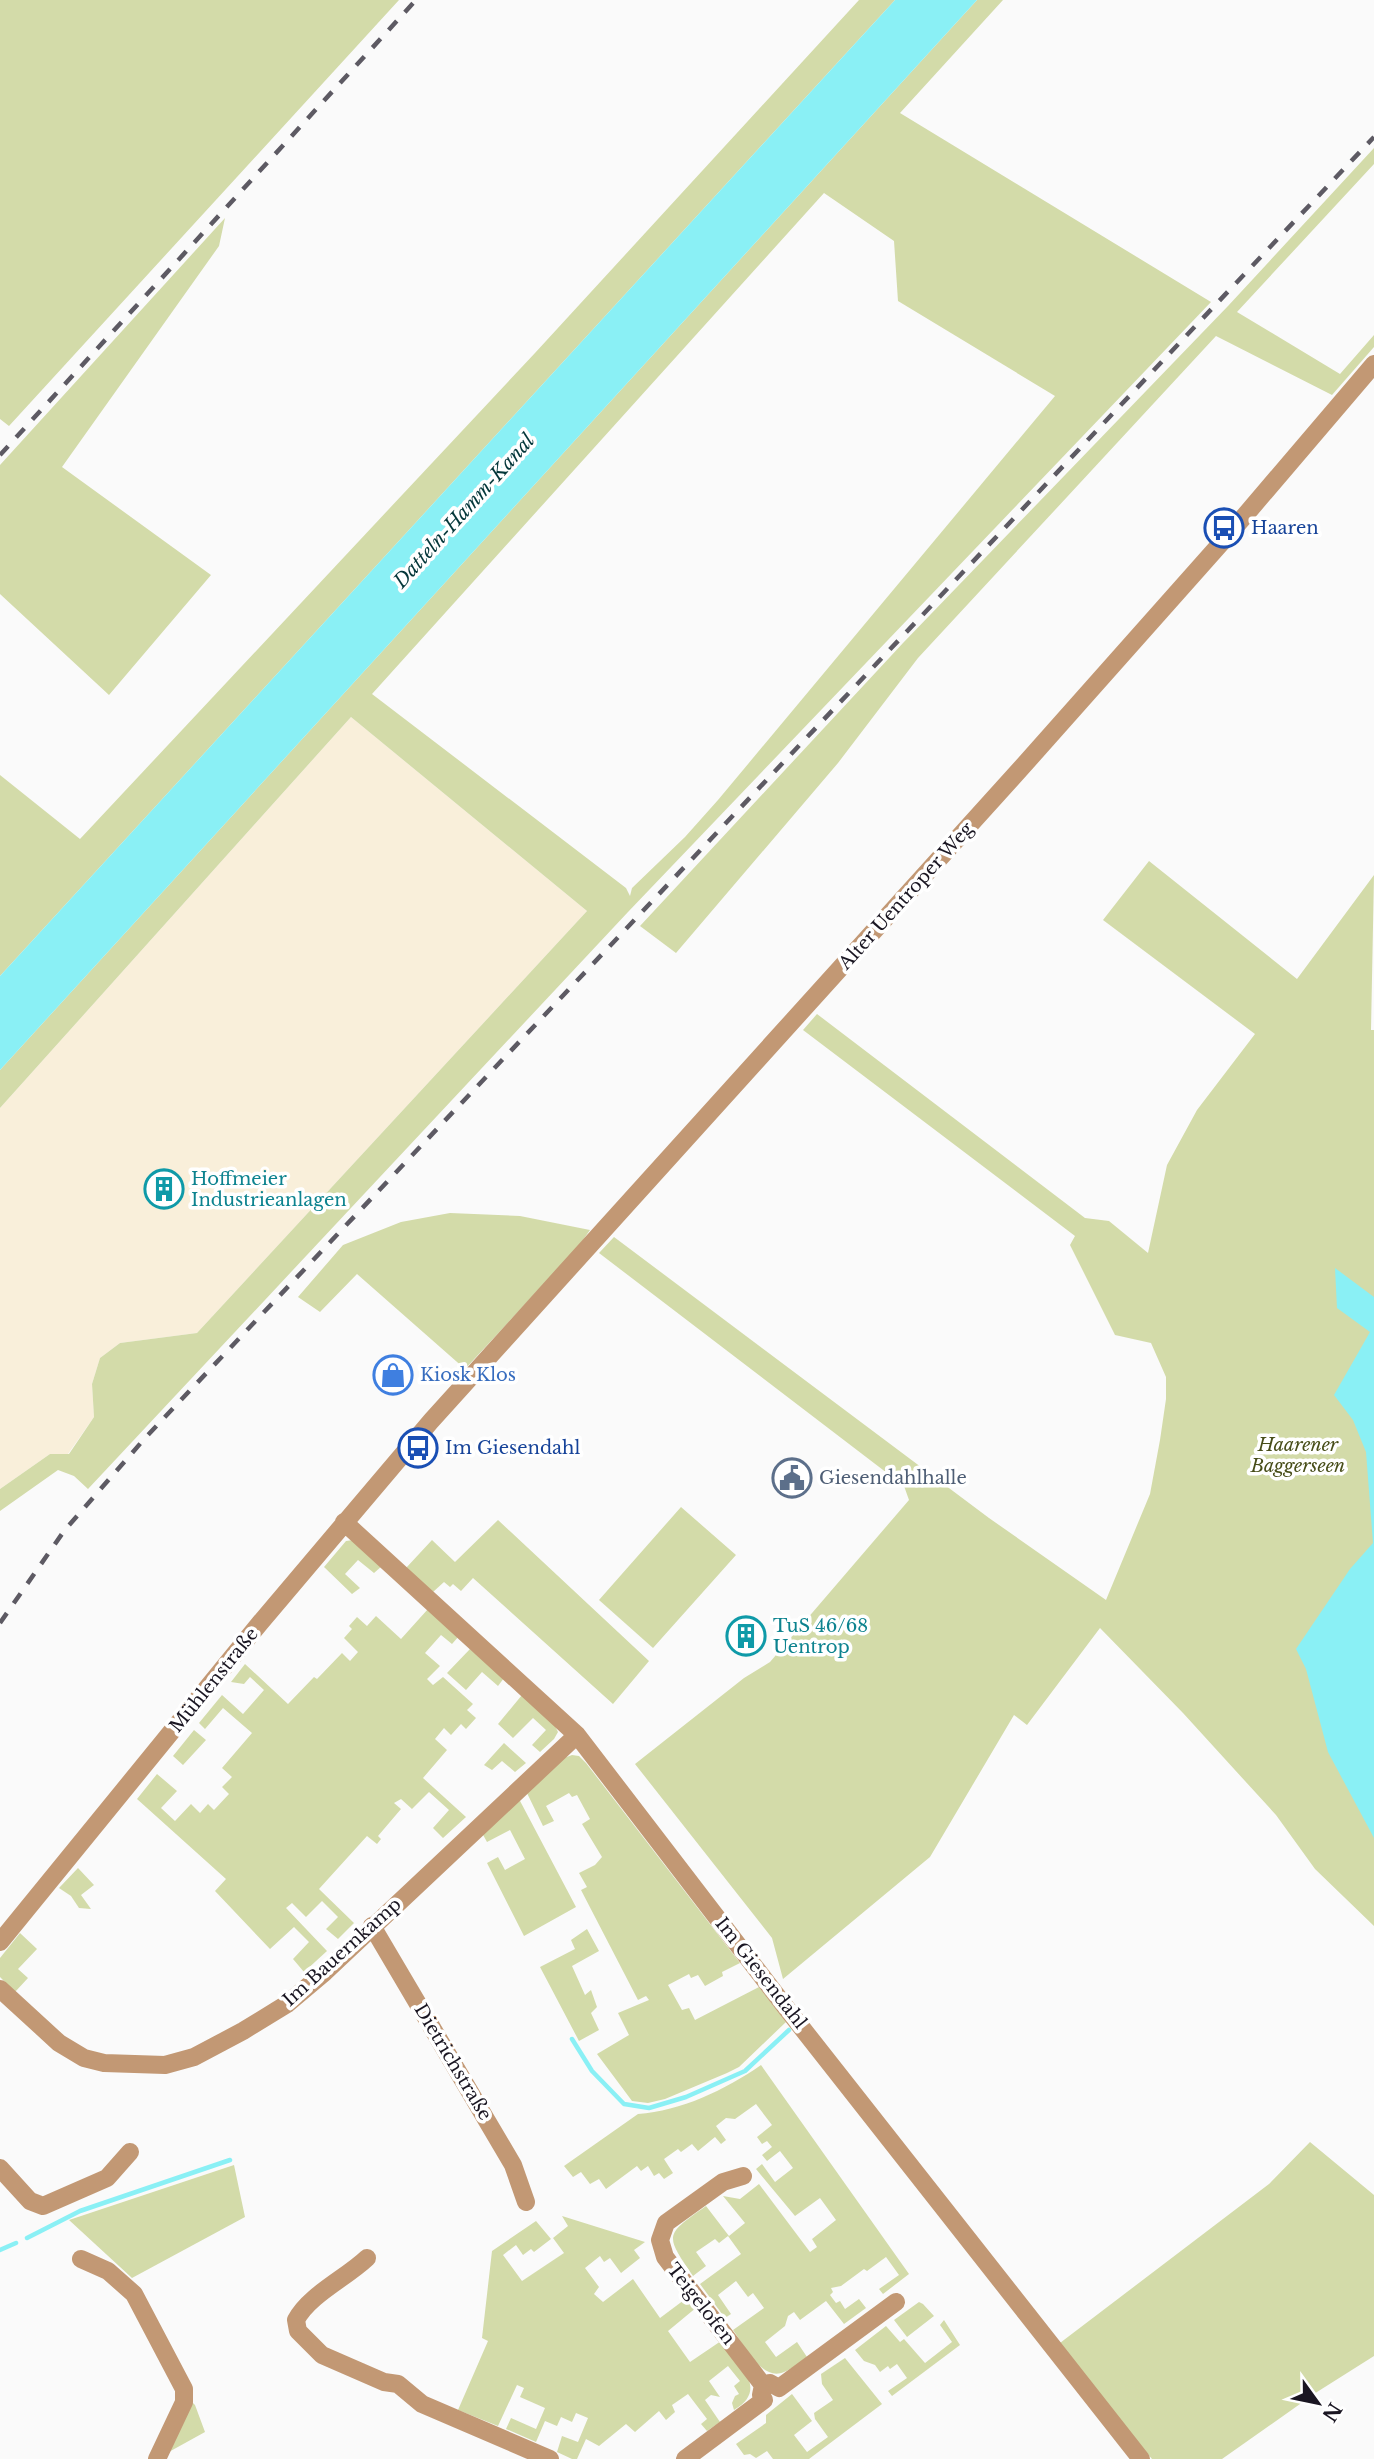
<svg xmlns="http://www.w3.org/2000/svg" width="1374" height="2459" viewBox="0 0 1374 2459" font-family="'Libre Baskerville',serif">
<rect width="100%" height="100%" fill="#fafafa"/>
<path fill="#f9efda" d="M351 717 587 911 197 1333 120 1343 100 1358 92 1384 94 1417 68 1454H50L0 1489V1108Z"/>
<path fill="#d3dba9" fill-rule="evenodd" d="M0 0H399L9 426 0 419Z
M859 0H895L0 976V775L80 839 535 353Z
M977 0H1003L900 113 1211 302 628 912 88 1489 74 1476 58 1470 0 1511V1489L50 1454H69L94 1417 92 1384 100 1358 120 1343 197 1333 587 911 351 717 0 1108V1070ZM824 193 894 241 898 301 1055 396 718 800 685 837 632 888 630 896 626 888 372 694Z
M1374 148V164L1237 312 1340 374 1374 335V347L1332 395 1216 336 918 658 838 763 676 953 640 926 903 643 1228 306Z
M225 218 219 246 62 467 211 575 109 695 0 594V465Z
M1149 861 1297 979 1374 875 1371 1030H1374V1926L1315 1869 1276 1815 1183 1713 1100 1628 1027 1725 1014 1715 930 1857 783 1979 772 1938 635 1764 744 1678 770 1662 909 1500 904 1486 599 1253 614 1237 989 1518 1106 1600 1150 1494 1160 1440 1166 1399V1377L1151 1343 1115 1335 1070 1245 1075 1236 803 1030 817 1014 1085 1218 1109 1221 1148 1253 1167 1165 1197 1110 1255 1034 1103 920Z
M450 1213 520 1216 590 1230 578 1247 465 1369 357 1274 320 1312 298 1297 343 1245 401 1222Z
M681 1507 736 1555 653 1648 599 1600Z
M498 1520 649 1661 613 1704 473 1578 461 1591 453 1584 450 1587 444 1582 433 1592 406 1568 432 1540 455 1562Z
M353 1540 382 1566 374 1573 358 1560 345 1574 360 1588 352 1594 324 1567 346 1541Z
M428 1609 459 1636 452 1644 441 1635 425 1653 440 1666 427 1679 433 1685 443 1677 473 1704 467 1710 476 1718 466 1729 461 1724 451 1735 444 1728 435 1739 447 1750 423 1778 466 1817 443 1838 433 1828 449 1810 429 1792 412 1809 401 1799 394 1803 401 1809 378 1836 381 1839 377 1844 367 1836 319 1889 354 1923 338 1939 326 1929 338 1917 322 1901 306 1917 292 1903 286 1908 327 1951 304 1972 293 1959 309 1942 294 1927 270 1949 215 1891 226 1879 137 1799 157 1774 177 1791 161 1808 175 1821 191 1804 200 1813 208 1804 214 1810 229 1794 222 1787 232 1777 222 1768 252 1733 223 1708 205 1729 199 1723 222 1695 243 1714 264 1690 250 1677 244 1684 231 1682 245 1664 288 1704 314 1677 317 1679 342 1653 350 1661 358 1652 344 1638 352 1629 349 1626 357 1617 367 1626 376 1616 401 1639Z
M470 1649 504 1678 498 1686 482 1672 466 1690 447 1673Z
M522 1695 554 1724 558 1732 554 1739 540 1752 532 1745 546 1730 533 1718 513 1738 498 1724Z
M194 1730 206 1740 183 1765 173 1756Z
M504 1743 526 1763 515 1772 502 1761 492 1770 484 1765Z
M572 1755 579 1756 586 1763 740 1963 722 1972 723 1976 705 1986 698 1975 691 1978 689 1974 668 1985 682 2010 689 2008 695 2020 759 1987 786 2022 739 2067 727 2073 665 2099 648 2103 632 2101 597 2054 629 2035 618 2013 649 2000 646 1996 638 2000 581 1890 587 1887 579 1873 595 1865 602 1857 582 1824 590 1819 577 1795 572 1797 569 1793 546 1806 554 1821 543 1826 526 1791 564 1758Z
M519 1799 576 1907 524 1936 487 1863 498 1857 505 1870 525 1859 510 1830 487 1842 482 1833Z
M78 1868 94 1885 81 1895 91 1909 79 1908 71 1896 59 1888Z
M587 1929 599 1951 572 1966 585 1995 591 1990 597 2007 591 2013 599 2030 579 2041 540 1967 575 1949 571 1940Z
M20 1933 37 1949 18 1969 28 1978 15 1992 0 1977V1958Z
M761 2065 909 2274 883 2294 879 2289 899 2275 886 2257 867 2271 864 2269 841 2286 831 2288 833 2292 830 2295 836 2303 840 2301 845 2309 859 2299 866 2308 844 2324 826 2301 800 2320 794 2312 788 2316 785 2326 765 2342 776 2357 797 2342 807 2357C800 2362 792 2369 784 2372 762 2382 744 2345 733 2330L764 2308 753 2293 748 2297 736 2281 718 2295 731 2314 725 2318 700 2284 741 2254 728 2236 719 2243 715 2239 696 2252 706 2266 693 2276C664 2234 665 2235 706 2206L729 2236 745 2223 723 2196 740 2199 759 2184 810 2252 817 2247 812 2239 836 2220 820 2198 795 2216 756 2169 762 2164 775 2182 793 2168 780 2151 767 2161 762 2155 772 2147 767 2141 762 2144 757 2137 772 2125 756 2104 735 2119 726 2118 716 2126 726 2140 721 2144 715 2137 698 2151 692 2144 681 2152 678 2149 664 2159 673 2173 664 2179 659 2173 654 2176 648 2166 641 2171 637 2166 606 2189 599 2179 590 2184 581 2172 573 2177 564 2166 638 2114C681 2111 725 2090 761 2065Z
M1310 2142 1374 2195V2356L1317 2392 1222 2459H1152L1056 2346 1269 2184Z
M234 2165 245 2217 132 2278 69 2220Z
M562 2216 645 2242 634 2250 640 2258 621 2273 610 2258 604 2262 600 2256 585 2268 599 2287 594 2294 603 2302 633 2279 660 2318 688 2297 697 2307 668 2331 690 2362 721 2341C738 2363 770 2389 734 2410L732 2403 735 2396 739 2394 734 2386 740 2381 728 2366 709 2381 720 2397 711 2395 705 2400 720 2422 707 2431 701 2424 707 2419 688 2394 672 2405 675 2412 666 2420 659 2411 635 2432 626 2424 599 2446 586 2439 577 2459H572L557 2452 562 2436 578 2442 588 2418 576 2413 572 2422 561 2417 557 2426 545 2421 536 2442 506 2429 511 2418 536 2429 545 2408 520 2397 524 2388 517 2385 498 2426 458 2410 488 2341 482 2338 492 2251 536 2221 551 2239 534 2252 531 2249 523 2255 516 2245 503 2255 522 2281 564 2253 553 2238 568 2226Z
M919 2302 923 2304 934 2316 907 2337 894 2320Z
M944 2320 960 2345 892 2396 888 2391 907 2378 897 2364 890 2369 888 2366 880 2372 875 2365 864 2361 855 2350 886 2326 900 2342 904 2339 925 2363 952 2342 940 2325Z
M845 2358 882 2404 809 2459H773L767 2451 756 2458 750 2454 744 2455 736 2444 766 2423V2415L792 2394 812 2421 794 2435 807 2452 828 2437 815 2419 814 2413 833 2400 822 2384 821 2374Z
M191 2401 195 2405 205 2432 167 2453Z"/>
<path fill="#8af0f5" d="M895 0H977L0 1070V976Z
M1335 1268 1374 1297V1838L1328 1752 1306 1669 1296 1649 1350 1569 1373 1543 1366 1452 1353 1420 1334 1395 1370 1332 1337 1308Z"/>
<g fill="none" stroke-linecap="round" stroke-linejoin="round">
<path stroke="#8af0f5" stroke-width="4.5" d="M572 2039 592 2071 624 2104 649 2108 686 2097 745 2071 789 2030
M27 2238 80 2211 230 2160
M0 2250 16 2243"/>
<path stroke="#c29874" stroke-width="18" d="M344 1522 577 1735 787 2009 1141 2459
M372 1926 513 2165 526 2202
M0 1942 260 1623 431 1421 1023 766 1230 533 1374 364
M0 1989 59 2043 84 2058 104 2063 165 2065 194 2057 243 2031 287 2004 325 1972 577 1735
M0 2168 30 2201 43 2206 107 2178 130 2152
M743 2176 723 2182 666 2223 660 2240 665 2257 763 2385
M367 2258C346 2278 309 2295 296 2320L298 2331 322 2355 384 2382 398 2384 422 2404 550 2459
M81 2259 108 2271 134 2294 184 2389V2402L157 2459
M685 2459 764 2400 761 2395 763 2385 770 2383 779 2388 896 2302"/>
<path stroke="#5d5a63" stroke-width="4.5" stroke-dasharray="12 12" stroke-linecap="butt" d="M0 455 416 0
M0 1623 64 1531 146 1437 1374 137"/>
</g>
<defs>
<g id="bus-ring" transform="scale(2.0125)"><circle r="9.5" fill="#fff" stroke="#1a4fb4" stroke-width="1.5"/><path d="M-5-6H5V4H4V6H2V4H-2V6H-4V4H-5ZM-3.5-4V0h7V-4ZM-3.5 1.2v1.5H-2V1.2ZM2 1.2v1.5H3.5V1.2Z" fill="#1a4fb4"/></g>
<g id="building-ring" transform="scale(2.0125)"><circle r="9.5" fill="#fff" stroke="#0f9aa8" stroke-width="1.5"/><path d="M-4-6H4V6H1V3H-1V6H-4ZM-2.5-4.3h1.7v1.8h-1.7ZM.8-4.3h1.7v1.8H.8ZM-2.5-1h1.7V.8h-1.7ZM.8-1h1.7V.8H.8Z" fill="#0f9aa8"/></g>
<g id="shop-ring" transform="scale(2.0125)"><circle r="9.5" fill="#fff" stroke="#3f7fe0" stroke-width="1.5"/><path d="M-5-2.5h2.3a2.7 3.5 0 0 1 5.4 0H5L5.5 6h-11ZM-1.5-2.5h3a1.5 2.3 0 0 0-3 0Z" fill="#3f7fe0"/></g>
<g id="civic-ring" transform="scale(2.0125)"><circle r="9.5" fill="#fff" stroke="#5c6f8a" stroke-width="1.5"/><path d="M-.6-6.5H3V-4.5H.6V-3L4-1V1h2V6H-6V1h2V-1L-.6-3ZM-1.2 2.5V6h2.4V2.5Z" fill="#5c6f8a"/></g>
</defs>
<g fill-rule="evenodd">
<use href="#bus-ring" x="1224" y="528"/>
<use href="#building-ring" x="164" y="1189"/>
<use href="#shop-ring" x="393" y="1375"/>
<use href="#bus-ring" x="418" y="1448"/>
<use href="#civic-ring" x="792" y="1478"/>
<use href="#building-ring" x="746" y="1636"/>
</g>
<g text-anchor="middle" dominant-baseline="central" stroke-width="7" stroke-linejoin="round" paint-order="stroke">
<g font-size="18" fill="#164399" stroke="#fff" text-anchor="start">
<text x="1251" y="528">Haaren</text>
<text x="445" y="1448">Im Giesendahl</text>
</g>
<g font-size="18" fill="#1a1622" stroke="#fff">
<text transform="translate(906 896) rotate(-48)">Alter Uentroper Weg</text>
<text transform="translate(214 1680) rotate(-51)">Mühlenstraße</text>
<text transform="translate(342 1952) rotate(-42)">Im Bauernkamp</text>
<text transform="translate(761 1973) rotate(52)">Im Giesendahl</text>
<text transform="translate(453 2062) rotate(59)">Dietrichstraße</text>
<text transform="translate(701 2304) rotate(52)">Teigelofen</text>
</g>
<g font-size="18" fill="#0d838f" stroke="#fff" text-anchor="start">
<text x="191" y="1179">Hoffmeier<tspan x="191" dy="21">Industrieanlagen</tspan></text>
<text x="773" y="1626">TuS 46/68<tspan x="773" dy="21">Uentrop</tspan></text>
</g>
<g font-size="18" fill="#366cbe" stroke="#fff" text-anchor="start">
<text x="420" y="1375">Kiosk Klos</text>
</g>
<g font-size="18" font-style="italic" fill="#474d18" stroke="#fff">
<text x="1298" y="1445">Haarener<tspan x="1298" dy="21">Baggerseen</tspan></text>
</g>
<g font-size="18" fill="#4e5e75" stroke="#fff" text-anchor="start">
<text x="819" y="1478">Giesendahlhalle</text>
</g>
<g font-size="19" font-style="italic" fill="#04373a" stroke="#fff">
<text transform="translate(464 511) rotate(-48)">Datteln-Hamm-Kanal</text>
</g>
</g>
<g transform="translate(1318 2403) rotate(123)" stroke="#ffffff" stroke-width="5" paint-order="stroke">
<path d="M0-5L12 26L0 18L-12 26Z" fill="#1a1622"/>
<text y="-10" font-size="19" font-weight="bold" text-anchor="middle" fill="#1a1622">N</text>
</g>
</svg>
